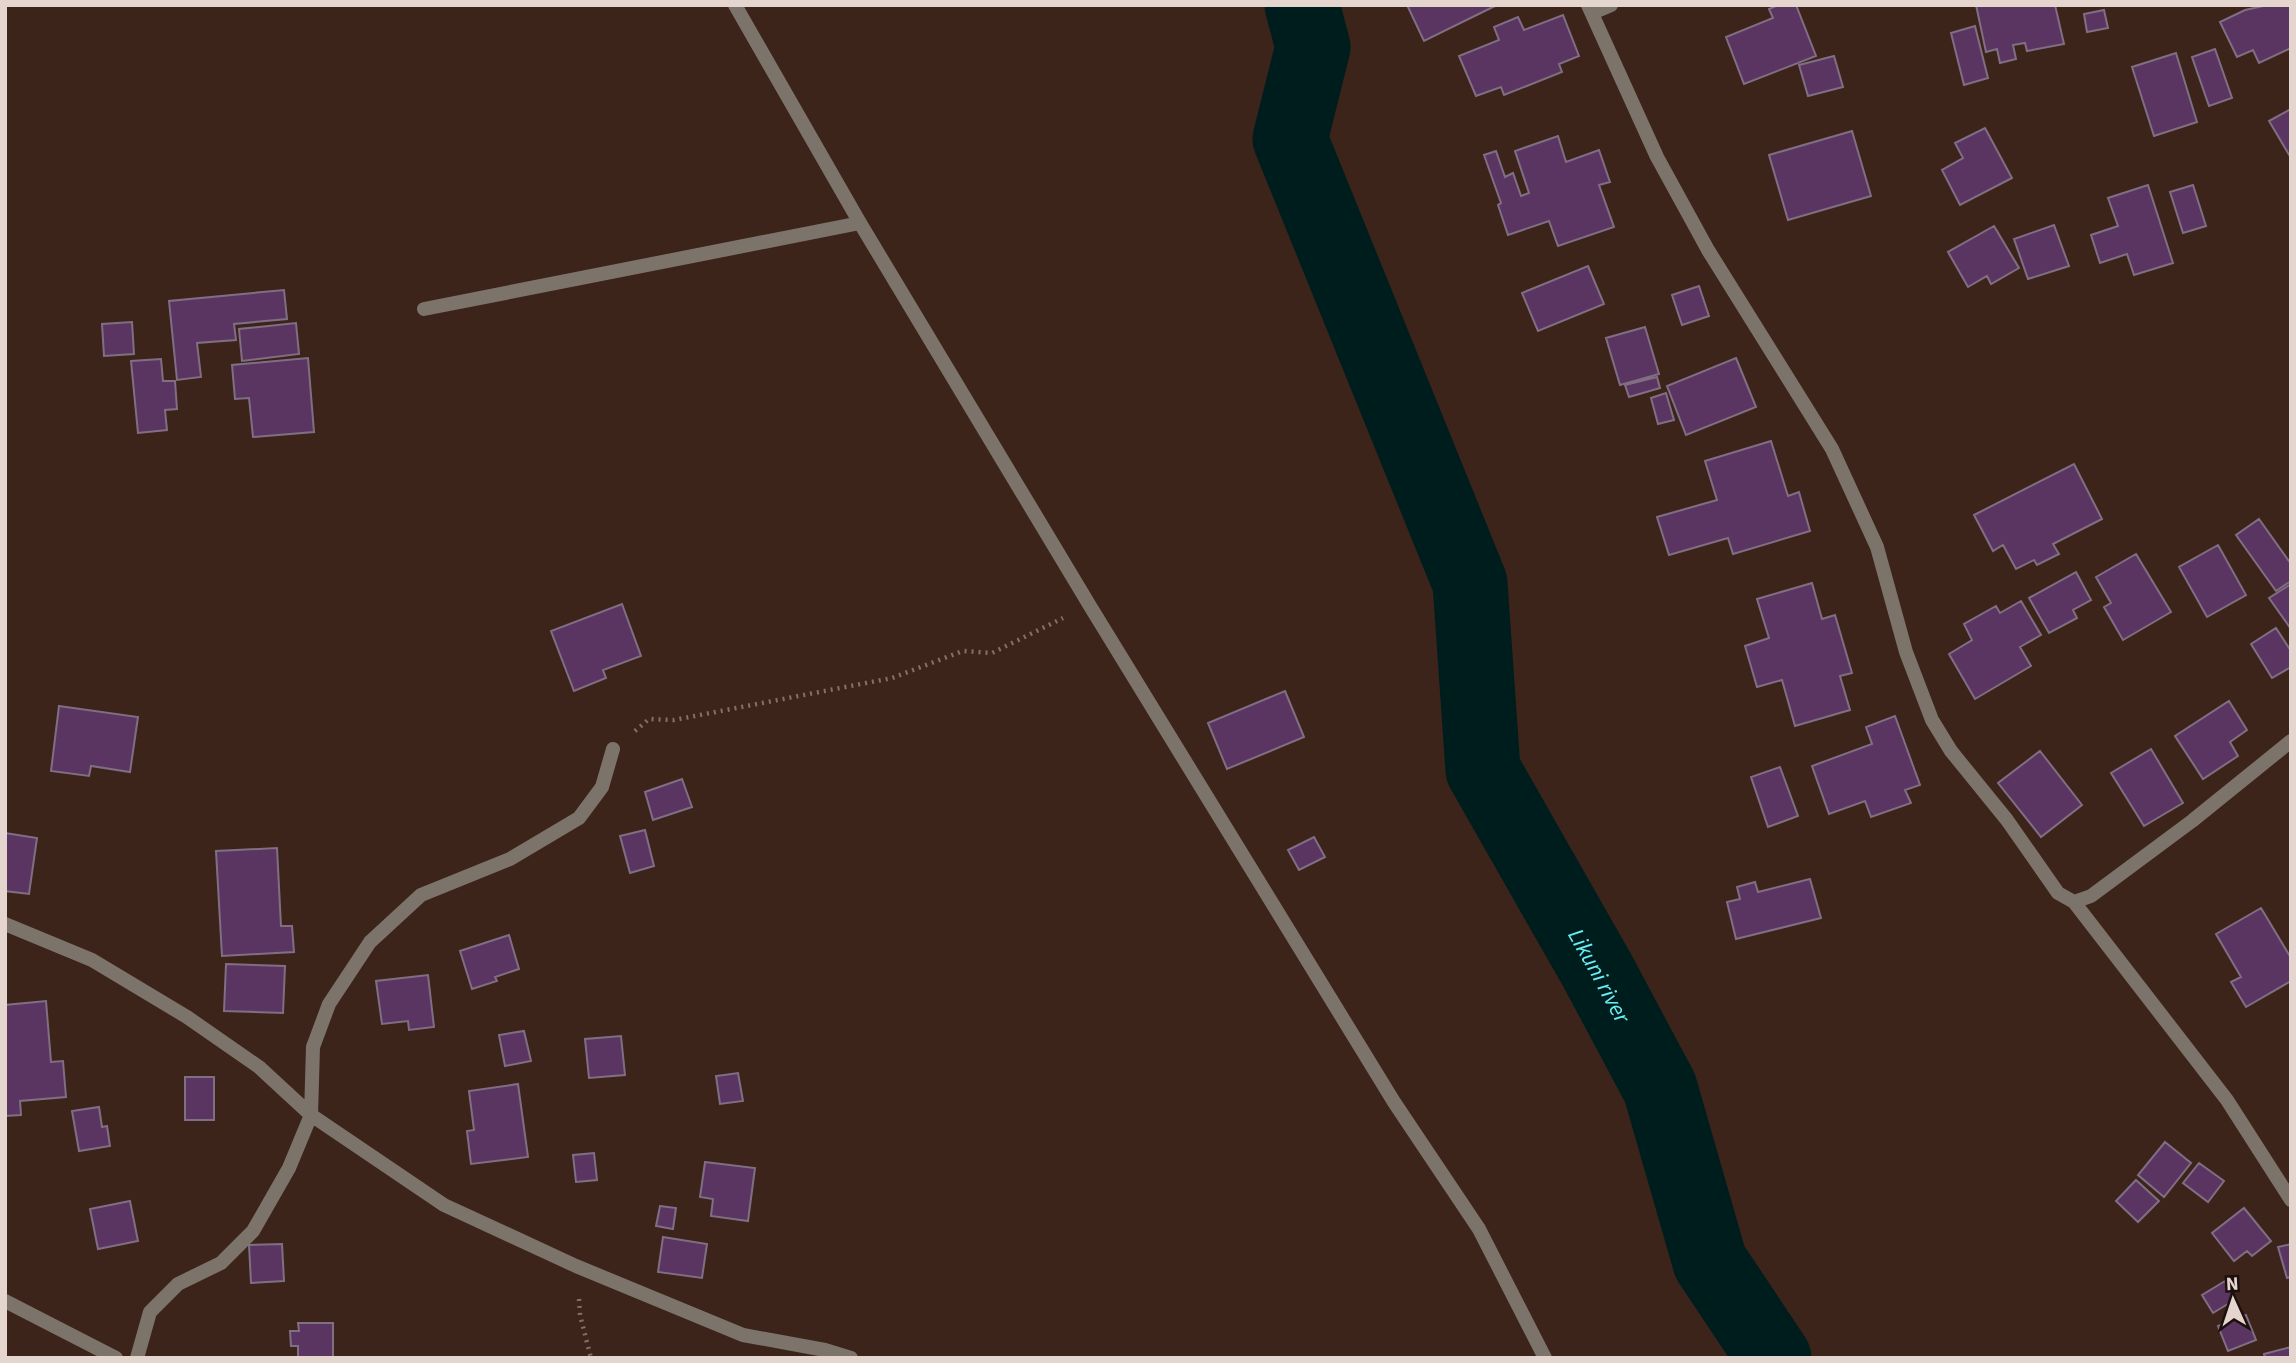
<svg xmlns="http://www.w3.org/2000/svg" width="2296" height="1363" viewBox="0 0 2296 1363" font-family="'Source Sans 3',sans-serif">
<rect width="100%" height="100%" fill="#3c241b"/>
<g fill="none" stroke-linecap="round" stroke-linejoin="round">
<path stroke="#001d1e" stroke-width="75" id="s1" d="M1302 5 1313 47 1290 139 1470 583 1483 770 1597 970 1660 1088 1710 1262 1774 1358"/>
</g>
<path fill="#5b3562" stroke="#806e83" stroke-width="2" d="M1407 5H1497L1424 41Z
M1778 5H1796L1816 56 1744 84 1726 37 1773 18 1769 9Z
M1976 5H2055L2064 44 2027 51 2025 43 2013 45 2016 59 2000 63 1997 49 1986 52Z
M2268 5H2291V48L2259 63 2253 50 2237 57 2220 22 2245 10Z
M2104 10 2108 28 2087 32 2084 14Z
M1563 15 1579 56 1559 64 1562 72 1504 95 1501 87 1476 96 1459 56 1499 40 1494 27 1518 17 1524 30Z
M1975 26 1988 78 1964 85 1951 33Z
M2215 49 2232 98 2209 106 2192 57Z
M2176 53 2197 122 2154 136 2132 67Z
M1834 56 1843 87 1808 96 1799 65Z
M2291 109V158L2269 121Z
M1985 128 2012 178 1960 205 1942 170 1963 158 1955 143Z
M1852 131 1871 196 1788 220 1769 155Z
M1558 136 1566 162 1599 150 1610 182 1599 185 1614 227 1558 246 1549 221 1508 235 1498 205 1501 203 1484 155 1496 151 1505 177 1513 173 1521 196 1529 193 1515 151Z
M2148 185 2173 263 2134 275 2127 254 2100 263 2091 235 2118 226 2108 198Z
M2193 185 2206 226 2183 233 2170 192Z
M2054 225 2069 266 2028 279 2014 239Z
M1994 226 2019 268 1991 284 1987 276 1968 287 1948 252Z
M1588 266 1604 304 1538 331 1522 293Z
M1699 286 1709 316 1682 325 1672 295Z
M284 290 287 319 234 324 236 340 197 343 201 377 177 380 169 301Z
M132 322 134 354 104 356 102 324Z
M296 323 299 354 242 361 239 329Z
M1645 327 1659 374 1620 385 1606 338Z
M308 358 314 432 253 437 249 398 235 399 232 365Z
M1736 358 1756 407 1686 435 1667 386Z
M161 359 163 381H175L177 409 165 410 167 430 138 433 131 361Z
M1657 377 1660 388 1629 397 1625 385Z
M1666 393 1674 420 1658 424 1651 398Z
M1771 441 1788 496 1799 492 1810 531 1733 554 1728 538 1669 555 1657 517 1717 500 1705 461Z
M2074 464 2102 519 2053 544 2059 554 2037 565 2034 560 2016 569 2003 545 1993 551 1974 515Z
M2259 519 2291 564V581L2276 591 2236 535Z
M2218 545 2246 595 2207 617 2179 567Z
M2136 554 2171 612 2123 640 2104 607 2111 603 2096 577Z
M2076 572 2091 600 2073 610 2077 618 2049 633 2029 598Z
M1812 583 1822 619 1835 615 1852 673 1840 676 1850 710 1795 726 1782 680 1757 687 1745 646 1769 638 1757 599Z
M2291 584V629L2269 598Z
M2021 601 2041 635 2020 647 2031 666 1975 699 1949 654 1972 640 1964 624 1996 606 2000 613Z
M622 604 641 656 603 670 606 678 574 691 551 631Z
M2276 628 2291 651V667L2272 678 2251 644Z
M1285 691 1304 737 1227 769 1208 723Z
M2229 701 2247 730 2230 742 2238 756 2203 779 2175 736Z
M59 706 138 717 130 772 91 766 89 776 51 771Z
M1895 716 1920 785 1905 790 1911 803 1871 817 1865 801 1829 814 1812 766 1872 744 1866 727Z
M2151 749 2183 803 2144 826 2111 773Z
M2040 751 2082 805 2041 837 1998 783Z
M1780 767 1798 816 1768 827 1751 777Z
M682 779 692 807 653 820 645 792Z
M645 830 654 866 630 873 620 836Z
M5 833 37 838 29 894 5 891Z
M1314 837 1325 857 1299 870 1288 850Z
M277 848 281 926H292L294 952 222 956 216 851Z
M1810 879 1821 918 1736 939 1727 902 1740 899 1737 887 1755 882 1758 892Z
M2261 908 2291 958V981L2246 1007 2231 982 2241 977 2216 934Z
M509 935 519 969 495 977 497 981 472 989 460 951Z
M226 964 285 966 283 1013 224 1011Z
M428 975 434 1027 409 1030 408 1021 382 1024 376 981Z
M46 1001 51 1062 63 1061 66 1097 20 1101 21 1115 5 1116V1005Z
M524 1031 531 1061 505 1066 499 1035Z
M621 1036 625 1075 589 1078 585 1039Z
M738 1073 743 1101 720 1104 716 1076Z
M185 1077H214V1120H185Z
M518 1084 528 1157 471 1164 467 1131 474 1130 469 1091Z
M99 1107 102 1127 107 1126 110 1146 79 1151 72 1111Z
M2165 1142 2191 1163 2164 1197 2138 1175Z
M594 1153 597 1180 576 1182 573 1155Z
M705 1162 755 1168 748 1221 711 1216 713 1199 700 1197Z
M2199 1163 2224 1181 2208 1202 2183 1183Z
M2136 1180 2159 1201 2138 1222 2116 1201Z
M130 1201 138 1241 98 1249 90 1209Z
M660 1206 676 1208 673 1229 656 1226Z
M2244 1208 2271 1241 2252 1256 2247 1251 2234 1261 2212 1233Z
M663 1237 707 1244 702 1278 658 1272Z
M282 1244 284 1281 251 1283 249 1245Z
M2291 1244V1277L2287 1278 2278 1247Z
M2225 1281 2236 1299 2213 1313 2202 1295Z
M2246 1315 2256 1340 2228 1351 2218 1326Z
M298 1323H333V1358H298V1346H291L290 1331H299Z
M2291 1347V1358H2265L2264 1354Z"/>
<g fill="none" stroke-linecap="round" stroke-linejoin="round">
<path stroke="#847068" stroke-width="4.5" stroke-dasharray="2 5" stroke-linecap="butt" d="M635 731 649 719 674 720 892 678 963 651 992 653 1063 618
M579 1299 580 1315 591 1358"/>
<path stroke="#7c746a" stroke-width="14" d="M424 309 860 223"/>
<path stroke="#7c746a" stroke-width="14" d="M735 5 860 223 1090 606 1394 1102 1479 1229 1545 1358
M1588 5 1657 157 1708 250 1832 449 1877 547 1906 652 1932 720 1951 751 2007 820 2058 893 2074 902 2091 896 2192 821 2291 741
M1592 13 1611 5
M2074 902 2227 1100 2291 1200
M5 924 92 960 187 1017 259 1067 311 1115 444 1205 576 1266 743 1335 825 1350 851 1358
M5 1301 116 1358
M137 1358 150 1312 178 1284 221 1263 253 1231 289 1168 311 1115 313 1047 329 1004 370 942 421 895 510 859 579 818 602 787 613 749"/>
</g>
<g text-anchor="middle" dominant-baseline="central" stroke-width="5" stroke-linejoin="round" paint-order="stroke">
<g font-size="23" font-style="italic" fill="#68eff3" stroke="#1b100d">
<text stroke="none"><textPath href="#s1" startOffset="1041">Likuni river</textPath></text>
</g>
</g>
<rect width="2296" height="1363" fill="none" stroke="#e5d5cf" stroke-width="14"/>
<g transform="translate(2233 1300) rotate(357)" stroke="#1b100d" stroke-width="5" paint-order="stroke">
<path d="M0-5L12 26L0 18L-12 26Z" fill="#e5d5cf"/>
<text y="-10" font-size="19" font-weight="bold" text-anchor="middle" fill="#e5d5cf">N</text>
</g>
</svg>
